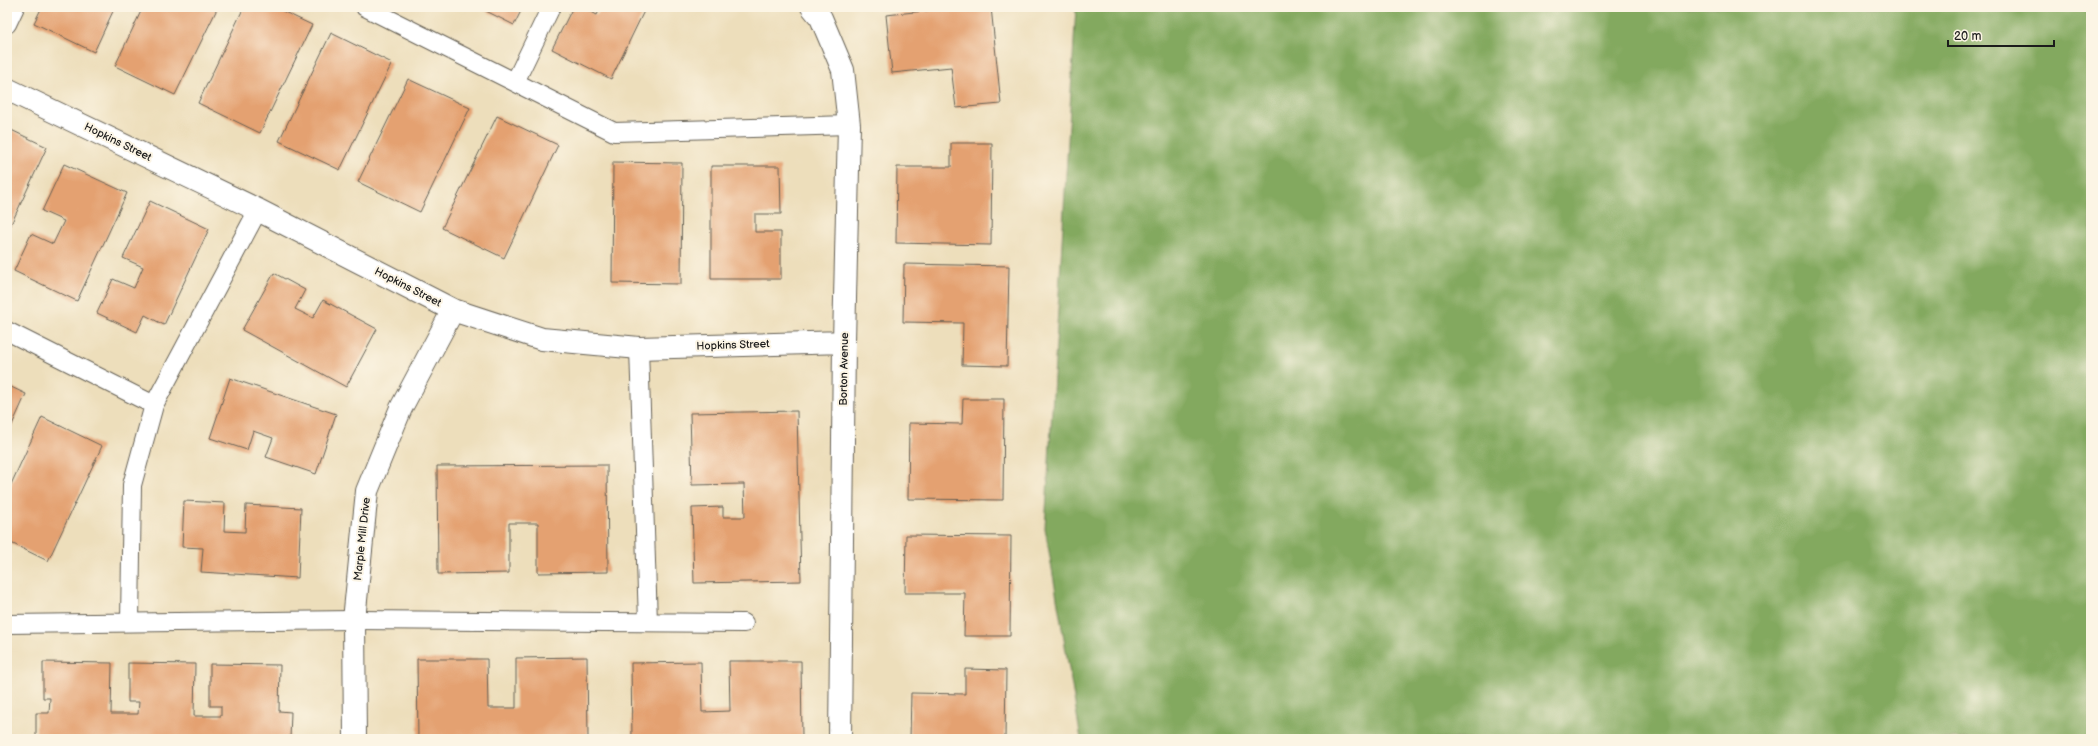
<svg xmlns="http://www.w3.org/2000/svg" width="2098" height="746" viewBox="0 0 2098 746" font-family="'Balsamiq Sans',sans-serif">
<rect width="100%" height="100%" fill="#fcf5e5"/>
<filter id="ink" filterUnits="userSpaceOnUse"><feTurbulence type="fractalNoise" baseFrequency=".025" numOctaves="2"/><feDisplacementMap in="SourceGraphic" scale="8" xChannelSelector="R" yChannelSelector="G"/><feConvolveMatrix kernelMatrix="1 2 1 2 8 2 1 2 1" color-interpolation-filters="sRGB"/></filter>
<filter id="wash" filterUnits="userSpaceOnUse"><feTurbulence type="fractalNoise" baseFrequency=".012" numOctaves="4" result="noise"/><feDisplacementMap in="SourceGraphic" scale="16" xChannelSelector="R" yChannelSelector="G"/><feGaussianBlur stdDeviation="0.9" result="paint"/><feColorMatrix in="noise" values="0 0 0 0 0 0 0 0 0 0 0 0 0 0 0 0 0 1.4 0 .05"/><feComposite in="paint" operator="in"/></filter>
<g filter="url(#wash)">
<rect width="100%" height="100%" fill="#eddebb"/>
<path fill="#83a95f" stroke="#50623e" d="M1076 7H2091V739H1081L1045 528Z"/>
<g id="blocks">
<path fill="#e4a171" d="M42 7H115L94 52 34 23Z
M143 7H218L175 95 115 66Z
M244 7H274L312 25 260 133 198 103Z
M478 7H523L514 25Z
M573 7H582L597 15 601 7H646L611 79 552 49Z
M962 7H991L1001 104 956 108 951 67 892 73 886 15Z
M331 33 392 63 340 170 279 141Z
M408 79 470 108 420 212 358 182Z
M497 116 558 145 504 258 442 228Z
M7 128 47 147 7 233Z
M951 143H992L991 245 896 243 897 167H951Z
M613 162 682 163 681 284 612 283Z
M64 164 127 193 77 301 14 271 31 234 53 244 64 221 42 211Z
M711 166H780L781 214H755V232H781V279H711Z
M150 201 209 229 164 325 145 315 137 332 97 313 113 279 134 288 143 267 123 258Z
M904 264 1009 266 1007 366 962 365 963 323 903 322Z
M274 273 305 290 295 309 313 318 323 300 377 329 346 387 242 330Z
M230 378 336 414 316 474 266 457 273 438 253 431 247 450 210 438Z
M7 385 26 394 7 436Z
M963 399H1004L1003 500 908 499 909 423 962 424Z
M797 411 801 581 694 583 692 508 723 507V517H745L744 484 692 485 690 413Z
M42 417 102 446 48 561 7 541V493Z
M607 465 608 572 538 573V523H509V573L438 574 437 466Z
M184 501 225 503 224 531 245 532 246 505 301 508 298 578 201 572 203 548 182 547Z
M906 535 1011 536 1010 636H964L965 593H905Z
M587 657 588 739H418L417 659H487L488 708H516V658Z
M729 661H801L802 739H632L631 663 701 662 702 712 730 711Z
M43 662 112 663 111 714H138L139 702H128V663L195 664 194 716H221V706H210V664L280 665 279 711 291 712 290 739H36V713H49L50 698H43Z
M965 669 1006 670 1005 739H910L911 693 965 694Z"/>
</g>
</g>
<g filter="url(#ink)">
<use href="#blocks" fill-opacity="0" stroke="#656054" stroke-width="1"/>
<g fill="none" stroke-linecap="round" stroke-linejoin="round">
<g stroke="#656054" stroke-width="20">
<path id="service" d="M365 7 614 132 849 125
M7 24 15 7
M515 82 551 7
M7 331 154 405
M639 348 648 622
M130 622 132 485 154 405 258 210
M7 624 354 620 744 623"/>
</g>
<g stroke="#656054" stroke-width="24">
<path id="minor" d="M812 7 821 18 843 70 849 125 844 342 840 739
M7 89 258 210 453 310 542 339 639 348 844 342
M355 739 354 620 367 491 401 408 453 310"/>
</g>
<use href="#service" stroke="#fff" stroke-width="18"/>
<use href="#minor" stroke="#fff" stroke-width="22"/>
</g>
</g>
<g text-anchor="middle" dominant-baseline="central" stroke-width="4" stroke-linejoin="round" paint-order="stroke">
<g font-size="11" fill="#1c1c1c" stroke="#fcf5e5">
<text transform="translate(118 142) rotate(26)">Hopkins Street</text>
<text transform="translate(408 287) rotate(27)">Hopkins Street</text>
<text transform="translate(733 345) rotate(-2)">Hopkins Street</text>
<text transform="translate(844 369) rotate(-89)">Borton Avenue</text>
<text transform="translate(362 539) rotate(-84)">Marple Mill Drive</text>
</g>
</g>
<rect width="2098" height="746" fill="none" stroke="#fcf5e5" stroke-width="24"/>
<path d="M1948 40v6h106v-6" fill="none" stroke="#1c1c1c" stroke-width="2"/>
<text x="1954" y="40" font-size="12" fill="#1c1c1c" stroke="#fcf5e5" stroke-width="3" paint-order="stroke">20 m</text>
</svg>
